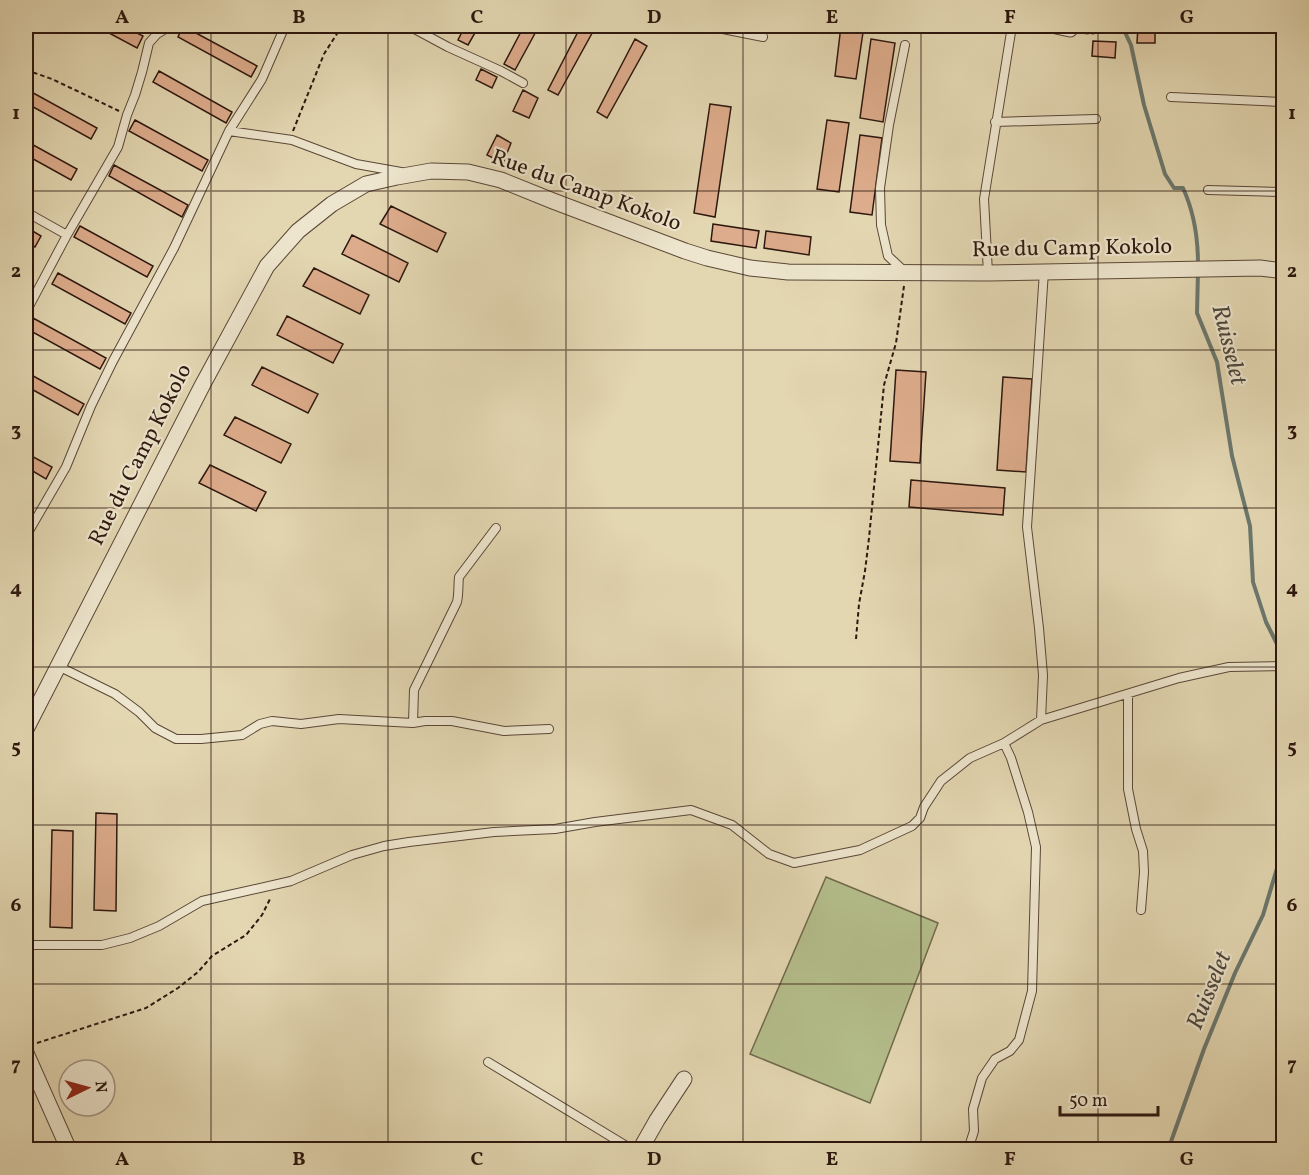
<svg xmlns="http://www.w3.org/2000/svg" width="1309" height="1175" viewBox="0 0 1309 1175" font-family="Vollkorn,serif">
<rect width="100%" height="100%" fill="#e3d7b2"/>
<filter id="stains"><feTurbulence type="fractalNoise" baseFrequency=".00333" numOctaves="4"/><feColorMatrix values="0 0 0 0 .2 0 0 0 0 .09 0 0 0 0 .02 0 0 0 .5 -.17"/></filter>
<radialGradient id="worn" r=".72"><stop offset=".6" stop-color="#630" stop-opacity="0"/><stop offset="1" stop-color="#630" stop-opacity=".3"/></radialGradient>
<path fill="#b4be8c" stroke="#706a4d" stroke-width="1.5" d="M826 877 938 923 870 1103 750 1054Z"/>
<g fill="none" stroke-linecap="round" stroke-linejoin="round">
<path stroke="#6b786e" stroke-width="4" d="M1122 26 1131 45 1144 105 1165 174 1174 188H1183C1194 212 1198 238 1198 264
M1198 272 1197 313 1217 362 1232 456 1250 526 1253 582 1266 622 1279 648 1284 684
M1168 1150 1204 1049 1235 973 1263 915 1284 845"/>
</g>
<path fill="#ddac8c" stroke="#2d170e" stroke-width="1.5" d="M96 26H123L143 36 137 48Z
M183 26 257 66 251 77 178 37Z
M465 26H479L468 45 458 40Z
M524 26H539L515 70 504 64Z
M581 26H596L558 95 548 90Z
M841 26H864L856 79 835 76Z
M1138 26H1155V43H1137Z
M635 39 647 46 607 118 597 112Z
M871 39 895 43 883 122 860 118Z
M1093 41 1116 42 1115 58 1092 56Z
M481 69 497 77 492 88 476 80Z
M159 71 232 112 226 123 153 82Z
M26 89 97 128 91 139 26 103Z
M523 90 538 98 529 118 513 111Z
M710 104 731 107 715 217 694 213Z
M135 120 208 160 202 171 129 131Z
M827 120 849 123 839 192 817 189Z
M497 135 511 143 503 163 487 155Z
M860 135 882 138 872 215 850 212Z
M26 141 77 169 71 180 26 155Z
M114 165 188 205 182 217 109 176Z
M391 206 446 233 437 252 380 224Z
M713 224 759 231 756 248 711 241Z
M80 226 153 266 147 277 74 237Z
M26 227 41 236 35 247 26 242Z
M766 231 811 237 809 255 764 248Z
M352 235 408 263 399 282 342 254Z
M314 268 369 295 360 314 303 286Z
M58 273 131 313 125 324 52 284Z
M287 316 343 344 333 363 277 335Z
M33 318 106 358 100 369 27 329Z
M262 367 318 394 308 413 252 385Z
M896 370 926 372 920 463 890 461Z
M26 372 84 404 78 415 26 386Z
M1003 377 1032 379 1026 472 997 470Z
M235 417 291 444 281 463 224 435Z
M26 453 52 467 46 479 26 467Z
M210 465 266 492 256 511 199 483Z
M911 480 1005 488 1003 515 909 507Z
M96 813 117 814 116 911 94 910Z
M52 830 73 831 72 928 50 927Z"/>
<g fill="none" stroke-linecap="round" stroke-linejoin="round">
<g stroke="#5a4737" stroke-width="10">
<path id="lane" d="M409 26 448 47 501 71 523 83
M708 26 763 37
M1171 97 1284 102
M995 122 1096 119
M229 131 292 140 356 164 401 172
M1208 190 1284 192
M26 212 67 235
M904 271 888 256 881 225 880 188 889 125 905 45
M988 273 984 199 1012 26
M26 312 67 235 118 147 127 115 135 95 142 72 149 43 157 34 170 26
M26 536 66 467 91 406 113 361 174 248 229 131 262 79 285 26
M58 666 115 694 139 712 155 728 176 739H201L242 735 260 724 272 721 301 724 339 719 413 723 425 721H452L504 731 549 729
M1128 694V789L1136 829 1143 851 1144 872 1141 910
M1041 720 1043 675 1039 628 1027 527 1044 271
M413 723 414 690 457 602C459 593 458 586 459 577L496 528
M26 945H102L130 938 159 926 202 901 291 881 352 855 384 846 409 842 494 832 555 829 595 822 691 810 732 825 769 854 794 863 860 850 912 826 920 818 924 807 941 781 970 758 1004 743 1041 720 1179 678 1229 667 1284 666
M488 1062 633 1150
M968 1150 974 1131 973 1109 982 1078 995 1059 1010 1051 1019 1040 1032 991 1036 847 1028 812 1011 758 1004 743"/>
</g>
<g stroke="#5a4737" stroke-width="17">
<path id="street" d="M1056 26 1070 29
M26 729 203 384 267 266 298 231 332 204 366 184 397 177 431 171 468 172 501 180 553 201 685 251 707 258 750 268 788 272 988 273 1260 268 1284 271
M26 1053 69 1150
M640 1150 657 1120 684 1079"/>
</g>
<path stroke="#2d170e" stroke-width="2" stroke-dasharray="4.5 3" stroke-linecap="butt" d="M1084 33C1093 34 1099 34 1104 26
M26 70 52 79 119 111
M293 131 324 54 342 26
M856 639 859 604 865 571 869 538 884 385 896 343 904 286
M37 1043 146 1008 178 988 198 972 212 956 246 935 262 915 271 897"/>
<use href="#lane" stroke="#ede5cd" stroke-width="8"/>
<use href="#street" stroke="#ede5cd" stroke-width="15"/>
</g>
<path fill="none" stroke="#2d170e" stroke-width="1.5" stroke-opacity="0.55" d="M211 26V1150M388 26V1150M566 26V1150M743 26V1150M921 26V1150M1098 26V1150M26 191H1284M26 350H1284M26 508H1284M26 667H1284M26 825H1284M26 984H1284"/>
<g text-anchor="middle" dominant-baseline="central" stroke-width="4.5" stroke-linejoin="round" paint-order="stroke">
<g font-size="22" fill="#2d170e" stroke="#ede5cd">
<text transform="translate(586 191) rotate(20)">Rue du Camp Kokolo</text>
<text transform="translate(1072 249) rotate(-1)">Rue du Camp Kokolo</text>
<text transform="translate(141 455) rotate(-63)">Rue du Camp Kokolo</text>
</g>
<g font-size="24" font-style="italic" fill="#4c483e" stroke="#ede5cd">
<text transform="translate(1228 345) rotate(76)">Ruisselet</text>
<text transform="translate(1210 991) rotate(-68)">Ruisselet</text>
</g>
</g>
<rect width="1309" height="1175" fill="none" stroke="#e3d7b2" stroke-width="66"/>
<g transform="translate(87 1088) rotate(85)"><circle r="28" fill="#ede5cd" stroke="#a09381" stroke-width="1.5"/>
<path d="M0-4.5L10 22L0 15L-10 22Z" fill="#8f2418"/>
<text y="-9" font-size="16" font-weight="bold" text-anchor="middle" fill="#2d170e">N</text>
</g>
<path d="M1060 1106v9h98v-9" fill="none" stroke="#2d170e" stroke-width="3"/>
<text x="1069" y="1106" font-size="18" fill="#2d170e" stroke="#ede5cd" stroke-width="4.5" paint-order="stroke">50 m</text>
<rect x="33" y="33" width="1243" height="1109" fill="none" stroke="#2d170e" stroke-width="2"/>
<g font-size="20" text-anchor="middle" font-weight="bold" fill="#2d170e">
<text x="122" y="23">A</text>
<text x="299" y="23">B</text>
<text x="477" y="23">C</text>
<text x="654" y="23">D</text>
<text x="832" y="23">E</text>
<text x="1010" y="23">F</text>
<text x="1187" y="23">G</text>
<text x="16" y="119">1</text>
<text x="1292" y="119">1</text>
<text x="16" y="277">2</text>
<text x="1292" y="277">2</text>
<text x="16" y="436">3</text>
<text x="1292" y="436">3</text>
<text x="16" y="594">4</text>
<text x="1292" y="594">4</text>
<text x="16" y="753">5</text>
<text x="1292" y="753">5</text>
<text x="16" y="911">6</text>
<text x="1292" y="911">6</text>
<text x="16" y="1070">7</text>
<text x="1292" y="1070">7</text>
<text x="122" y="1165">A</text>
<text x="299" y="1165">B</text>
<text x="477" y="1165">C</text>
<text x="654" y="1165">D</text>
<text x="832" y="1165">E</text>
<text x="1010" y="1165">F</text>
<text x="1187" y="1165">G</text>
</g>
<rect width="100%" height="100%" filter="url(#stains)"/>
<rect width="100%" height="100%" fill="url(#worn)"/>
</svg>
